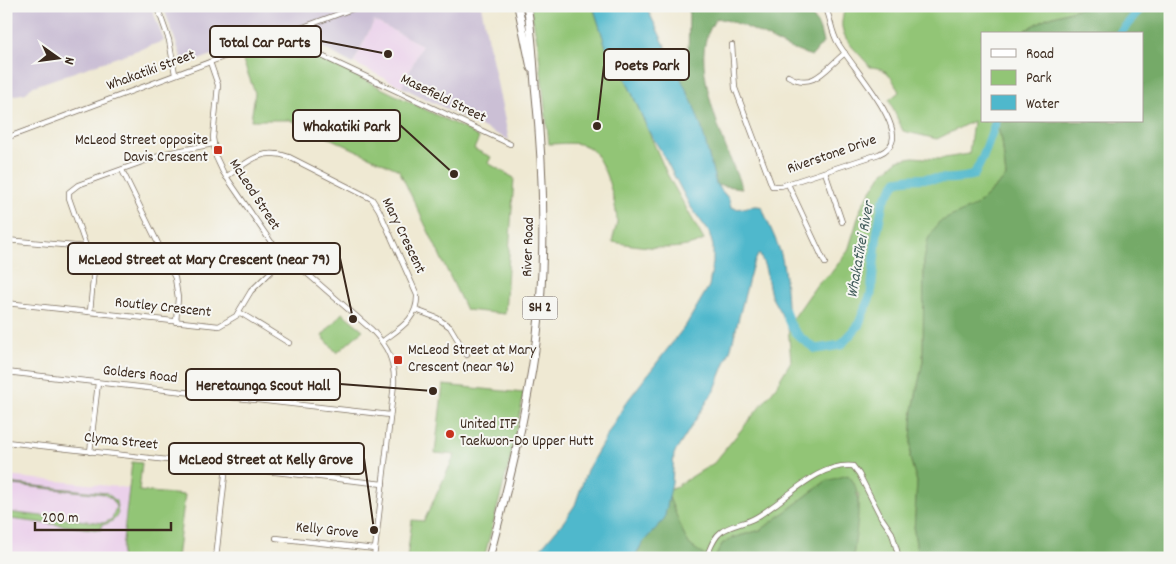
<svg xmlns="http://www.w3.org/2000/svg" width="1176" height="564" font-family="Dekko,sans-serif">
<style>
.built{fill:#ebd1eb}
.industrial{fill:#cbbfd5}
.green{fill:#92c576;stroke:#66784a}
.forest{fill:#75aa67;stroke:#586a42}
.water{fill:#4fb8cc;stroke:#457175}
.lines{fill:none;stroke-linecap:round;stroke-linejoin:round}
.river{stroke:#4fb8cc;stroke-width:9}
.minor-casing{stroke:#7a6d5d;stroke-width:6}
.highway-casing{stroke:#7a6d5d;stroke-width:9}
.minor{stroke:#fff;stroke-width:4.5}
.highway{stroke:#fff;stroke-width:7}
.poi-dot{fill:#c8321e;stroke:#f6f6f2;stroke-width:2}
.labels{text-anchor:middle;dominant-baseline:central;stroke-width:4;stroke-linejoin:round;paint-order:stroke}
.shield{fill:#f6f6f2;stroke:#73675e;stroke-width:1}
.shield-label{font-size:14px;font-weight:bold;fill:#3b2a1e}
.street-label{font-size:15px;fill:#3b2a1e;stroke:#f6f6f2}
.poi-label{font-size:15px;fill:#3b2a1e;stroke:#f6f6f2;text-anchor:start}
.water-label{font-size:16px;font-style:italic;fill:#425c5b;stroke:#f6f6f2}
.leader{fill:none;stroke:#3b2a1e;stroke-width:2}
.callout-dot{fill:#3b2a1e;stroke:#f6f6f2;stroke-width:2}
.callout{fill:#f6f6f2;stroke:#3b2a1e;stroke-width:2}
.callout-label{font-size:16px;text-anchor:middle;font-weight:bold;fill:#3b2a1e}
</style>
<rect width="100%" height="100%" fill="#f6f6f2"/>
<filter id="ink" filterUnits="userSpaceOnUse"><feTurbulence type="fractalNoise" baseFrequency=".02" numOctaves="2"/><feDisplacementMap in="SourceGraphic" scale="10" xChannelSelector="R" yChannelSelector="G"/><feConvolveMatrix kernelMatrix="1 2 1 2 8 2 1 2 1" color-interpolation-filters="sRGB"/></filter>
<filter id="wash" filterUnits="userSpaceOnUse"><feTurbulence type="fractalNoise" baseFrequency=".0096" numOctaves="4" result="noise"/><feDisplacementMap in="SourceGraphic" scale="20" xChannelSelector="R" yChannelSelector="G"/><feGaussianBlur stdDeviation="1.12" result="paint"/><feColorMatrix in="noise" values="0 0 0 0 0 0 0 0 0 0 0 0 0 0 0 0 0 1.4 0 .05"/><feComposite in="paint" operator="in"/></filter>
<g filter="url(#wash)">
<rect width="100%" height="100%" fill="#efe9d3"/>
<g class="built">
<path d="M374,21l48,24 -20,42 -48,-24z"/>
<path d="M6,476l123,12 -8,70h-115z"/>
</g>
<g class="industrial">
<path d="M22,6h129l13,35 -133,46 -5,6 -20,4v-85z"/>
<path d="M163,6h318l28,134 -107,-53 20,-42 -48,-24 -21,43 -53,-29 -5,-9 -111,39z"/>
</g>
<g class="green">
<path d="M530,6h63l14,44 17,25 43,99 37,66c-27,14 -63,6 -92,2 1,-6 4,-13 5,-20 0,-17 -13,-66 -29,-75 -11,-6 -27,-3 -39,-3l-11,-99z"/>
<path d="M845,6h242l-40,12 -28,16h-37l-2,49 2,7v31h13l7,19 4,37 -29,28 -18,9 -35,47 -1,100 -10,49 -3,48 7,24 -3,49 4,27h-65l6,-64 -33,-13 -65,49 -29,8 -10,6 -7,14c-30,0 -41,-43 -48,-66l47,-29 59,-72 18,-30 -3,-35 30,-43 13,-10 17,-22 14,-46 19,-30 17,-15 15,-3 25,2 31,-5 4,-33 -36,18 -34,-8 -14,-31 10,-8c-8,-16 -11,-24 -29,-25 -9,-13 -26,-24 -28,-40 -1,-6 2,-15 3,-21z"/>
<path d="M286,39l5,5 178,87 10,7 -5,11 17,8 -3,6 26,15 -9,136 -39,-4 -67,-140 -109,-50h-39l4,-27 -13,-35z"/>
<path d="M342,313l21,17 -26,23 -15,-17z"/>
<path d="M443,385l81,8 -12,59 -28,106h-77l5,-38 12,1 31,-66 -20,-2z"/>
<path d="M132,462l10,1 -3,28 46,4 -8,63h-56z"/>
<path d="M8,481l7,3 92,9 9,8 2,12c-3,8 -9,11 -17,12v5l-91,-11 -4,-1v-6l98,11 8,-4 4,-12 -4,-8 -8,-5 -90,-9 -8,3z"/>
</g>
<g class="forest">
<path d="M689,6h108c18,10 22,16 26,37l-11,13c-35,-9 -59,-32 -96,-38 -4,7 -8,14 -10,21 -11,38 21,112 36,149l-26,-3 -8,-32 -33,-76 13,-12z"/>
<path d="M1087,6h83v552h-252l-4,-27 3,-49 -7,-24 3,-48 10,-49 1,-100 4,-22 11,-17 38,-17 29,-28 -4,-37 -7,-19h147v-87h-123l28,-16z"/>
<path d="M848,475c18,16 7,60 5,83h-138l7,-14 10,-6 29,-8 65,-49z"/>
<path d="M667,492l18,45 5,8 18,13h-74l21,-36z"/>
</g>
<path class="water" d="M593,6h53l47,98 9,25 14,55 13,15 2,8c10,5 20,-4 31,0 5,15 13,29 18,44 6,17 7,55 8,75l-17,-30 -6,-29 -6,-14 -7,14 -21,81 -16,41 -41,65 -2,29 -8,37 -21,22 -9,16h-98l5,-10 23,-27 11,-16 12,-35 38,-66 61,-79 23,-39 4,-24v-16l-4,-14 -19,-26 -29,-55 -12,-19 -25,-57 -17,-25z"/>
<g class="lines">
<g class="river">
<path d="M1119,34l24,-28"/>
<path d="M785,310c5,20 14,28 31,39l25,-4 17,-19 13,-32 6,-61 6,-31 14,-21c26,-6 52,2 77,-6l9,-18 13,-36"/>
</g>
</g>
</g>
<g filter="url(#ink)">
<g class="lines">
<defs>
<g id="minor">
<path d="M157,6l12,34 6,34"/>
<path d="M289,32l7,12 214,100"/>
<path d="M732,45l3,43 37,98h9l98,-32c7,-3 14,-9 14,-17 0,-26 -42,-72 -55,-94 -7,-11 -7,-25 -13,-37"/>
<path d="M210,62l8,23 -5,53 3,19 7,15 48,70 101,88c16,17 23,31 22,54l-20,174"/>
<path d="M788,76c26,15 38,-8 57,-23"/>
<path d="M6,138l354,-132"/>
<path d="M122,170l53,108 3,20 -2,24"/>
<path d="M825,172l17,50"/>
<path d="M226,177c22,-15 35,-30 63,-20l83,42 7,11 38,85c1,24 -17,33 -34,46"/>
<path d="M788,184l37,79"/>
<path d="M6,240l80,7"/>
<path d="M6,303l213,23 17,-10 15,-25 35,-34"/>
<path d="M416,310l21,8 13,9 17,28"/>
<path d="M90,312l4,-43 -25,-71v-6l9,-7 89,-32 46,-9"/>
<path d="M239,312l50,31"/>
<path d="M6,372l384,43"/>
<path d="M6,442l377,42"/>
<path d="M90,452l8,-69"/>
<path d="M276,538l99,11"/>
<path d="M216,558l10,-92"/>
<path d="M706,558c4,-9 7,-20 15,-26 9,-7 22,-8 32,-13 30,-15 63,-57 100,-53l6,8 22,43 11,16 7,25"/>
</g>
<g id="highway">
<path d="M518,6l13,62"/>
<path d="M489,558c19,-71 37,-142 47,-215 11,-86 8,-172 -1,-258 -2,-26 -3,-53 -8,-79"/>
</g>
</defs>
<use href="#minor" class="minor-casing"/>
<use href="#highway" class="highway-casing"/>
<use href="#minor" class="minor"/>
<use href="#highway" class="highway"/>
</g>
</g>
<g class="poi-dot">
<rect x="213" y="145" width="10" height="10" rx="2.5"/>
<rect x="393" y="355" width="10" height="10" rx="2.5"/>
<circle cx="450" cy="434" r="5"/>
</g>
<g class="labels">
<rect class="shield" x="522.5" y="296.5" width="35" height="23" rx="4"/>
<g class="shield-label">
<text x="540" y="308">SH 2</text>
</g>
<g class="street-label">
<text transform="translate(151 71) rotate(-20)">Whakatiki Street</text>
<text transform="translate(443 99) rotate(26)">Masefield Street</text>
<text transform="translate(832 155) rotate(-19)">Riverstone Drive</text>
<text transform="translate(254 195) rotate(57)">McLeod Street</text>
<text transform="translate(403 236) rotate(64)">Mary Crescent</text>
<text transform="translate(529 247) rotate(-88)">River Road</text>
<text transform="translate(163 308) rotate(6)">Routley Crescent</text>
<text transform="translate(140 375) rotate(6)">Golders Road</text>
<text transform="translate(121 442) rotate(6)">Clyma Street</text>
<text transform="translate(327 531) rotate(6)">Kelly Grove</text>
</g>
<g class="poi-label">
<text x="208" y="141" text-anchor="end">McLeod Street opposite<tspan x="208" dy="17">Davis Crescent</tspan></text>
<text x="408" y="351">McLeod Street at Mary<tspan x="408" dy="17">Crescent (near 96)</tspan></text>
<text x="460" y="425">United ITF<tspan x="460" dy="17">Taekwon-Do Upper Hutt</tspan></text>
</g>
<g class="water-label">
<text transform="translate(861 250) rotate(-80)">Whakatīkei River</text>
</g>
</g>
<path class="leader" d="M388 54L321 41M597 126L604 65M454 174L400 125M353 319L340 258M433 391L340 384M374 530L364 458"/>
<g class="callout-dot">
<circle cx="388" cy="54" r="5"/>
<circle cx="597" cy="126" r="5"/>
<circle cx="454" cy="174" r="5"/>
<circle cx="353" cy="319" r="5"/>
<circle cx="433" cy="391" r="5"/>
<circle cx="374" cy="530" r="5"/>
</g>
<g class="callout">
<rect x="210" y="26" width="111" height="31" rx="5"/>
<rect x="604" y="49" width="85" height="31" rx="5"/>
<rect x="293" y="110" width="107" height="31" rx="5"/>
<rect x="68" y="243" width="272" height="31" rx="5"/>
<rect x="186" y="369" width="154" height="31" rx="5"/>
<rect x="169" y="443" width="195" height="31" rx="5"/>
</g>
<g class="callout-label">
<text x="265" y="47">Total Car Parts</text>
<text x="647" y="70">Poets Park</text>
<text x="347" y="131">Whakatiki Park</text>
<text x="204" y="264">McLeod Street at Mary Crescent (near 79)</text>
<text x="263" y="390">Heretaunga Scout Hall</text>
<text x="266" y="464">McLeod Street at Kelly Grove</text>
</g>
<rect width="1176" height="564" fill="none" stroke="#f6f6f2" stroke-width="25"/>
<rect x="981" y="32" width="162" height="90" fill="#f6f6f2" stroke="#aba49d"/>
<rect x="991" y="49" width="25" height="8" fill="#ffffff" stroke="#aba49d"/>
<text x="1026" y="58" font-size="15" fill="#3b2a1e">Road</text>
<rect x="991" y="70" width="25" height="15" fill="#92c576" stroke="#aba49d"/>
<text x="1026" y="82" font-size="15" fill="#3b2a1e">Park</text>
<rect x="991" y="95" width="25" height="15" fill="#4fb8cc" stroke="#aba49d"/>
<text x="1026" y="108" font-size="15" fill="#3b2a1e">Water</text>
<g transform="translate(58 58) rotate(104)" stroke="#f6f6f2" stroke-width="4" paint-order="stroke">
<path d="M0-4L9 19L0 12L-9 19Z" fill="#3b2a1e"/>
<text y="-8" font-size="14" font-weight="bold" text-anchor="middle" fill="#3b2a1e">N</text>
</g>
<path d="M35 522v8h136v-8" fill="none" stroke="#3b2a1e" stroke-width="2.5"/>
<text x="42" y="522" font-size="15" fill="#3b2a1e" stroke="#f6f6f2" stroke-width="4" paint-order="stroke">200 m</text>
</svg>
